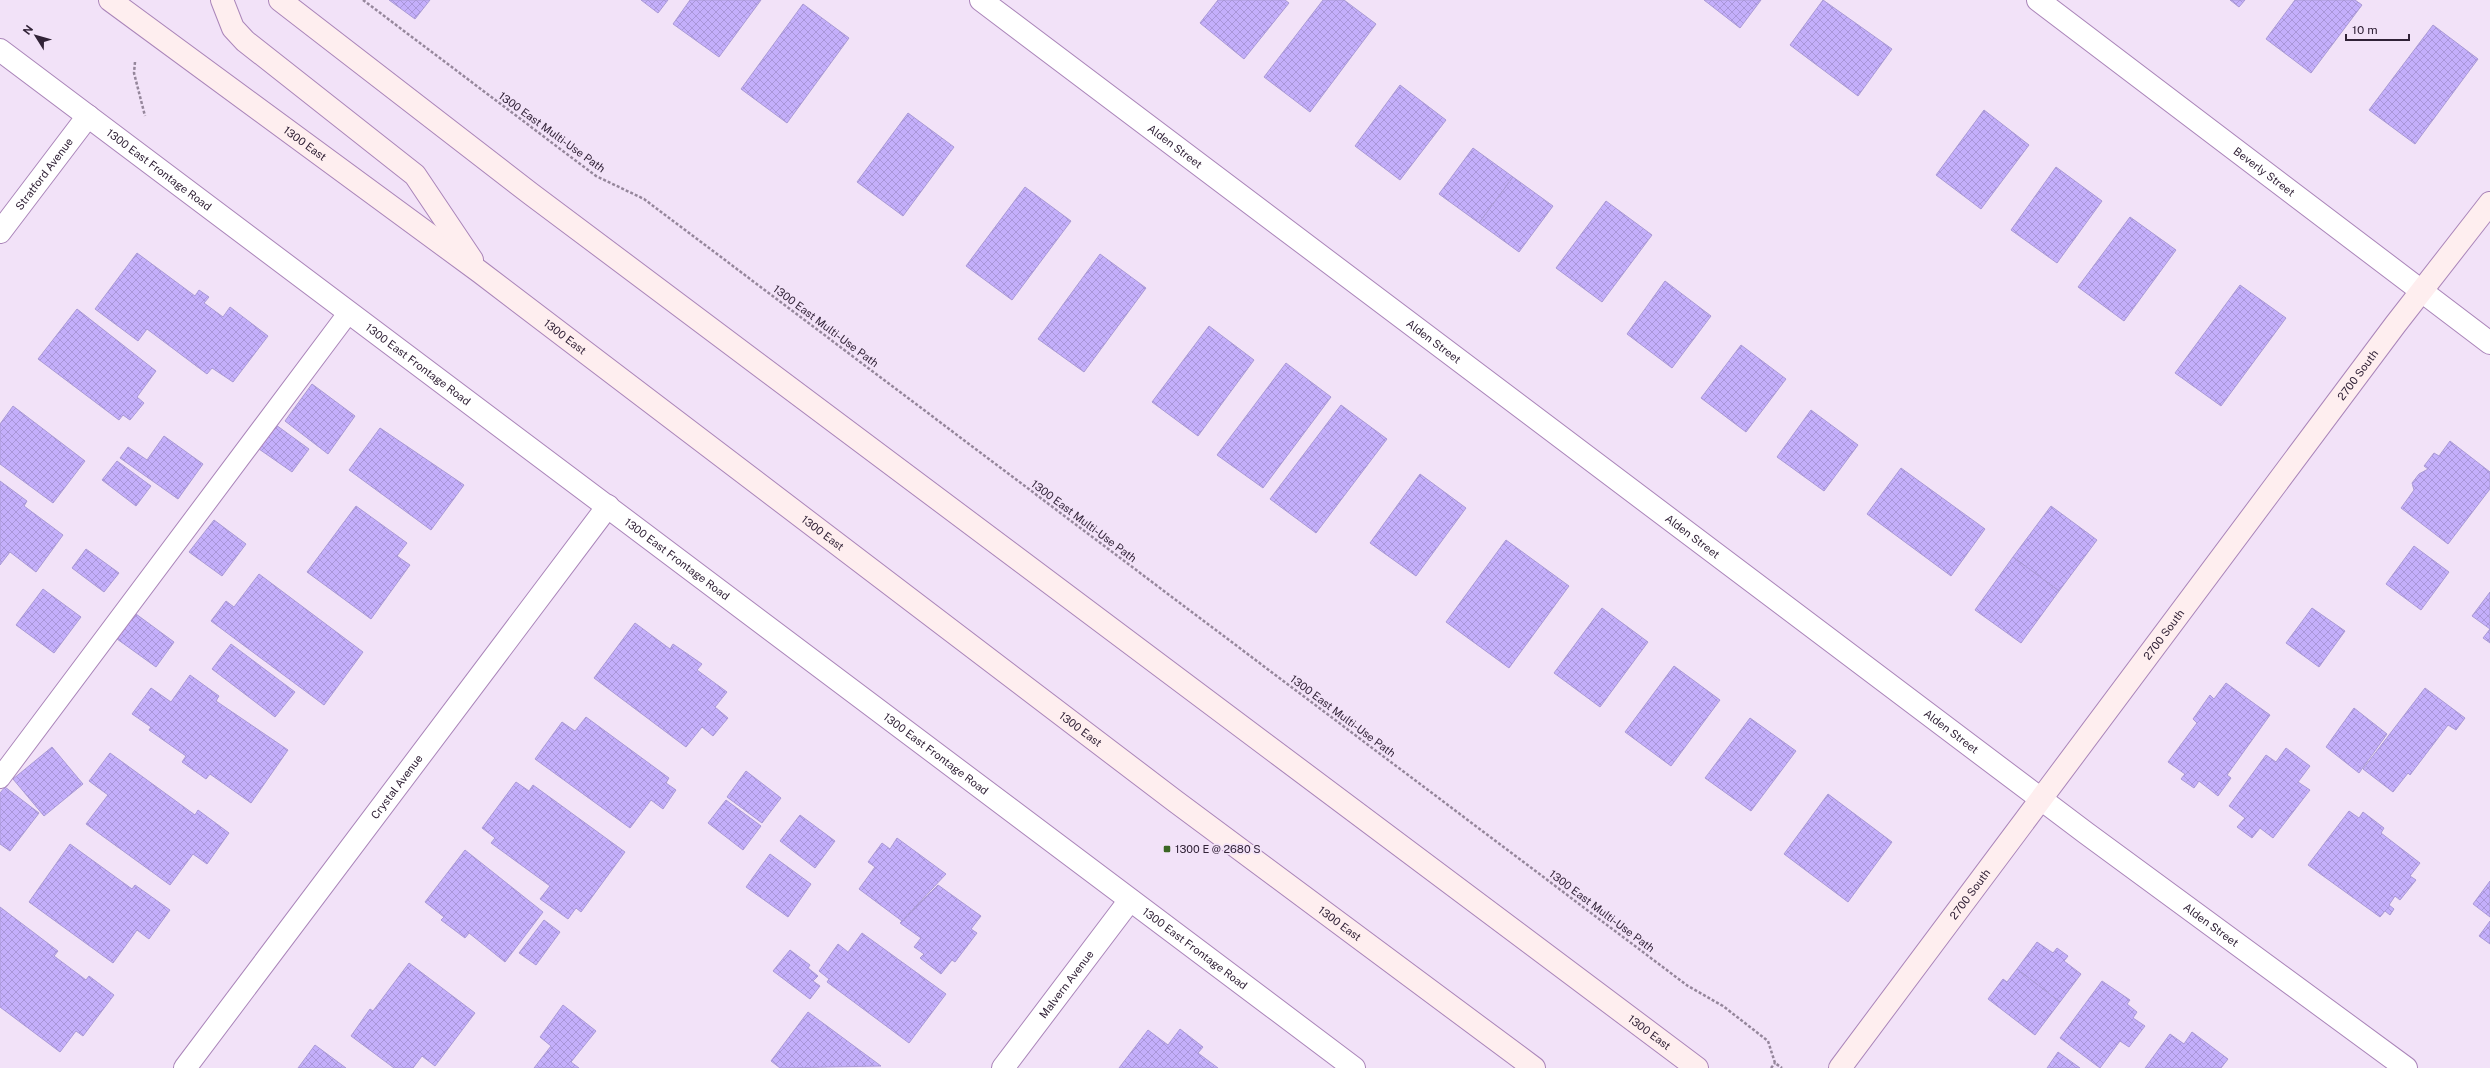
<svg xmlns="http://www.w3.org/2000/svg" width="2490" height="1068" font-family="'Public Sans',sans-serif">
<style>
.building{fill:url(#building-cross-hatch);stroke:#aa9ad5}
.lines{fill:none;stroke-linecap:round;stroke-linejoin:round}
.lane-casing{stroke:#aa85b9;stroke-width:22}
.street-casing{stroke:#aa85b9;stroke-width:24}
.secondary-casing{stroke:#aa85b9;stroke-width:24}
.path{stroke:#95869b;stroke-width:2.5;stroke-dasharray:3 2;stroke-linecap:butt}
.lane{stroke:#fff;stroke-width:20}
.street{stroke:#fff;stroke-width:22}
.secondary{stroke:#feeeef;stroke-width:22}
.poi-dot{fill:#3b6624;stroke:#f2e2f8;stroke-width:1.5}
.labels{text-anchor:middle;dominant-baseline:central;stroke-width:3.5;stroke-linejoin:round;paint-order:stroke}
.street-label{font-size:11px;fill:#312237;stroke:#f2e2f8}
.poi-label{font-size:11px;fill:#312237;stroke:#f2e2f8;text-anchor:start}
</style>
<defs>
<pattern id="building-cross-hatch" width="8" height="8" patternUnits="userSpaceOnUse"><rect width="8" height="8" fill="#c4affb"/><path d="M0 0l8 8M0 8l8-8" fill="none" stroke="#a996d8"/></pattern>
</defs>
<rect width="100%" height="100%" fill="#f2e2f8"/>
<g class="building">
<path d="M389,0h41l-15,19z"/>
<path d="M641,0h27l-10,13z"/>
<path d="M690,0h71l-42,57 -46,-33z"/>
<path d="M1218,0h67l4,3 -45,56 -44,-36z"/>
<path d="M1323,0h21l32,24 -66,88 -46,-35z"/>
<path d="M1704,0h57l-21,28z"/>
<path d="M1823,0l69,49 -34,47 -68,-51z"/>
<path d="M2230,0h15l-6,7z"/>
<path d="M2295,0h60l7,5 -51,68 -45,-34z"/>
<path d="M803,4l46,34 -62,85 -46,-34z"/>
<path d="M2433,25l45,34 -63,85 -46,-34z"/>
<path d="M1400,85l46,35 -46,60 -45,-34z"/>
<path d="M1984,110l45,35 -48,64 -45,-34z"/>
<path d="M908,113l46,34 -51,69 -46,-34z"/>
<path d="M1473,148l40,29 -34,46 -40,-29z"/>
<path d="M2056,167l46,34 -45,62 -46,-33z"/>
<path d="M1513,177l40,29 -34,46 -40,-29z"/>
<path d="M1025,187l46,34 -59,79 -46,-34z"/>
<path d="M1606,201l46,34 -50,67 -46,-34z"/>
<path d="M2130,217l46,33 -52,71 -46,-34z"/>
<path d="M137,253l58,43 4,-6 10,7 -5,6 19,14 7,-10 38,29 -35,46 -21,-14 -5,6 -60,-45 -9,12 -43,-32z"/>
<path d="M1100,254l46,34 -62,84 -46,-33z"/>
<path d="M1665,281l46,35 -39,52 -45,-34z"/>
<path d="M2240,285l46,33 -65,88 -46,-33z"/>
<path d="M77,309l79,62 -19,26 7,6 -14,17 -7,-5 -4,5 -81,-61z"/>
<path d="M1209,326l45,34 -56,76 -46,-34z"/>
<path d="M1741,345l45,34 -40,53 -45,-34z"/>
<path d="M1286,363l45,34 -68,91 -46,-33z"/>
<path d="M312,384l43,32 -27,38 -43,-33z"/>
<path d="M1341,405l46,34 -71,94 -46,-34z"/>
<path d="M13,406l72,55 -32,42 -53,-39v-40z"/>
<path d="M1811,410l47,35 -34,46 -47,-34z"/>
<path d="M276,425l33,24 -17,23 -33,-23z"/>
<path d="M380,428l84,57 -33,45 -82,-60z"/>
<path d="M164,436l39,28 -25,35 -58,-41 8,-11 19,13z"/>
<path d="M2450,441l40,31v17l-42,55 -47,-36 13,-18 -2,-7 7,-9 9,-5 -4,-3 10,-13 5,3z"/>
<path d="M117,461l34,25 -15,20 -34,-26z"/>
<path d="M1901,468l84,61 -34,47 -84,-62z"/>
<path d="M1420,474l46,34 -50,68 -46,-33z"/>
<path d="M0,481l27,20 -3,5 39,29 -27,37 -26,-20 -10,13z"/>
<path d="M356,506l51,37 -10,13 13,9 -39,54 -64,-47z"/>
<path d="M2051,506l46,34 -38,51 -46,-34z"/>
<path d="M214,520l32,24 -24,32 -33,-24z"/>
<path d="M1506,540l63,46 -60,82 -63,-46z"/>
<path d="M2414,546l35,26 -28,38 -35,-26z"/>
<path d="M86,549l33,24 -15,19 -32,-24z"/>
<path d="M2013,557l46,34 -38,52 -46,-33z"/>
<path d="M259,574l104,78 -39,53 -113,-84 15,-20 8,6z"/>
<path d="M43,589l38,28 -27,36 -38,-28z"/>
<path d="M2490,592v51l-7,-5 7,-9 -18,-13z"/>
<path d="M1602,608l46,34 -48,65 -46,-34z"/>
<path d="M2312,608l33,23 -26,36 -33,-24z"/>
<path d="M136,614l38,28 -18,25 -39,-28z"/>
<path d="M635,623l35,26 3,-5 29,20 -5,6 30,22 -12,15 13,11 -15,18 -11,-9 -16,20 -92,-69z"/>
<path d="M231,644l64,48 -20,25 -63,-48z"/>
<path d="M1674,666l46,34 -49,66 -46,-34z"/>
<path d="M190,675l29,21 -3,5 72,49 -37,53 -41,-29 -4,5 -24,-17 4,-6 -37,-26 2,-3 -19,-13 19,-26 20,14z"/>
<path d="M2226,683l44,32 -43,60 4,3 -13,18 -19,-15 -5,7 -13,-9 4,-5 -17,-12 29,-39 -4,-4 17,-24 4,4z"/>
<path d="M2425,688l40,30 -9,12 -8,-5 -38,50 -2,-2 -15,19 -30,-23z"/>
<path d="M2354,708l33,26 -28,39 -33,-26z"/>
<path d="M586,717l83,61 -3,5 10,7 -13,19 -12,-9 -21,28 -95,-69 27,-37 13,9z"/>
<path d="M1750,718l46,33 -45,60 -46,-33z"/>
<path d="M52,747l31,37 -39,32 -31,-37z"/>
<path d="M2286,748l24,18 -12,16 12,8 -37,48 -13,-10 -8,10 -15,-11 8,-9 -16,-12 37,-51 10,7z"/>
<path d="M110,753l85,62 3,-5 31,23 -22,31 -14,-10 -23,31 -84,-61 22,-29 -19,-14z"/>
<path d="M746,771l35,27 -19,25 -35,-26z"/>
<path d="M516,782l13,9 4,-6 92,67 -44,60 -5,-4 -8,11 -28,-20 10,-13 -59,-43 4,-5 -13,-10z"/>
<path d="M5,787l34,26 -29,38 -10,-7v-51z"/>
<path d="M1828,794l64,48 -44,60 -64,-48z"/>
<path d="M726,800l35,26 -18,24 -35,-27z"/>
<path d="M2349,811l10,7 4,-6 21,16 -3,5 39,30 -10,13 6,4 -16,20 -5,-4 -6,9 5,4 -4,6 -5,-4 -5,6 -72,-52z"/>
<path d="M800,815l35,26 -20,27 -35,-27z"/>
<path d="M897,838l49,36 -44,47 -43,-32 16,-22 -7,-5 14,-19 8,6z"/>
<path d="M70,844l62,45 3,-4 35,25 -21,29 -12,-9 -24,33 -84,-61z"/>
<path d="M465,850l78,62 -38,50 -36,-29 -4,5 -24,-18 3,-3 -19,-15z"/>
<path d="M770,854l41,30 -23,33 -42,-30z"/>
<path d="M2490,881v36l-17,-13z"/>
<path d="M938,885l43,31 -10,13 6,4 -22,29 -3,-2 -11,14 -21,-16 4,-4 -10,-7 7,-9 -21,-15z"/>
<path d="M0,907l58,44 -4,5 32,24 3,-4 25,19 -31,41 -7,-5 -16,21 -60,-45z"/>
<path d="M544,920l16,12 -24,33 -17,-12z"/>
<path d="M2490,921v23l-11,-8z"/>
<path d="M862,933l84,61 -37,49 -82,-61 2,-3 -10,-8 19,-27 10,8z"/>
<path d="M2037,942l16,11 4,-5 11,8 -4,5 17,13 -21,28 -43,-33z"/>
<path d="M790,950l20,15 -2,3 10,8 -5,5 7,5 -10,13 -37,-28z"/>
<path d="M409,963l66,50 -40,53 -13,-10 -9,12h-19l-43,-32 19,-27 3,2z"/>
<path d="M2017,969l43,33 -25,33 -47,-36 15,-20 4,3z"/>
<path d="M2102,981l28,19 -3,4 10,8 -4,6 12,8 -16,21 -9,-6 -20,27 -40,-30z"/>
<path d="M563,1005l33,26 -25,31 8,6h-45l17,-22 -11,-9z"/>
<path d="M808,1012l73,54 -101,2 -9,-7z"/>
<path d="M1180,1029l23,18 -5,6 20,15h-99l29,-38 20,15z"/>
<path d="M2192,1032l36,27 -7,9h-76l25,-34 14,10z"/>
<path d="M315,1045l31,23h-48z"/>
<path d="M2058,1052l22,16h-33z"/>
</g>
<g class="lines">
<defs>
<path id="lane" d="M0,778l349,-466"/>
<g id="street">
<path id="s1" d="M981,0l1105,833 320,235"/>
<path id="s2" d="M2038,0l452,343"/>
<path id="s3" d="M0,50l1354,1018"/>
<path id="s4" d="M0,232l88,-116"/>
<path id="s5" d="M185,1068l423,-562"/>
<path id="s6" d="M1003,1068l127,-168"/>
</g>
<g id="secondary">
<path id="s7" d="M110,0l370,272 695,529 359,267"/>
<path d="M222,0l11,28 12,13 170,134 57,85"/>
<path id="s8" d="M280,0l251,194 1166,874"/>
<path id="s9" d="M1840,1068l555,-743 95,-122"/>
</g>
</defs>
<use href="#lane" class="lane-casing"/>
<use href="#street" class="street-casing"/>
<use href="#secondary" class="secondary-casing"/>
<g class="path">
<path d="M363,0l233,176 48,23 1044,787 35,20 45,35 7,22 7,5"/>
<path d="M135,62l-1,11 11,43"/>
<path d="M1771,1068l4,-5"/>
</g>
<use href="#lane" class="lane"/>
<use href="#street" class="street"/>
<use href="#secondary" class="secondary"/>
</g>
<rect class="poi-dot" x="1163" y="845" width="8" height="8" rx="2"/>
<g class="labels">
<g class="street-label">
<text transform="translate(552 132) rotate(36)">1300 East Multi-Use Path</text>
<text stroke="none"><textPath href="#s7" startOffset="242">1300 East</textPath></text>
<text stroke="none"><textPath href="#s1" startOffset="243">Alden Street</textPath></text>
<text stroke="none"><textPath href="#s3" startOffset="199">1300 East Frontage Road</textPath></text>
<text stroke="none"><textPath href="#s2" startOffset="284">Beverly Street</textPath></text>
<text stroke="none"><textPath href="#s4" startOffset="73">Stratford Avenue</textPath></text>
<text transform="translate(826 326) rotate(37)">1300 East Multi-Use Path</text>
<text stroke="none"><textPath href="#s7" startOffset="566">1300 East</textPath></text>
<text stroke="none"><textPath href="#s1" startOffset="567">Alden Street</textPath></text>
<text stroke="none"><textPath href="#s3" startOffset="523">1300 East Frontage Road</textPath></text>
<text stroke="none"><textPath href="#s9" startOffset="865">2700 South</textPath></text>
<text transform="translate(1084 521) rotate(37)">1300 East Multi-Use Path</text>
<text stroke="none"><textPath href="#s7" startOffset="890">1300 East</textPath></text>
<text stroke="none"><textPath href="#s1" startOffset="891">Alden Street</textPath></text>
<text stroke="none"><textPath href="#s3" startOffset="847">1300 East Frontage Road</textPath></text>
<text stroke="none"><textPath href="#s9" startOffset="541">2700 South</textPath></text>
<text transform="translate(1343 716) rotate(37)">1300 East Multi-Use Path</text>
<text stroke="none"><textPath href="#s7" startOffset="1214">1300 East</textPath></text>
<text stroke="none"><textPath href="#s1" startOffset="1215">Alden Street</textPath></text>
<text stroke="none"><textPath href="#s3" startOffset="1171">1300 East Frontage Road</textPath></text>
<text stroke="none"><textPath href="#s5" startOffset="352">Crystal Avenue</textPath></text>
<text stroke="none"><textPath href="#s9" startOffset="217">2700 South</textPath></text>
<text transform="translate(1602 911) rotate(37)">1300 East Multi-Use Path</text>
<text stroke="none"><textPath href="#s7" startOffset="1538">1300 East</textPath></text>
<text stroke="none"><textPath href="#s1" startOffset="1539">Alden Street</textPath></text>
<text stroke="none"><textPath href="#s3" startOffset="1495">1300 East Frontage Road</textPath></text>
<text stroke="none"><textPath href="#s6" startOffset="105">Malvern Avenue</textPath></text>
<text stroke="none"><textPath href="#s8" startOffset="1715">1300 East</textPath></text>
</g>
<g class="poi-label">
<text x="1175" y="849">1300 E @ 2680 S</text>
</g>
</g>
<g transform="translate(36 36) rotate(307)" stroke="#f2e2f8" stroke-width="3" paint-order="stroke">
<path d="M0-3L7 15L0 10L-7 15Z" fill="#312237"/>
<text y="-6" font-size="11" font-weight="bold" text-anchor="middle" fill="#312237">N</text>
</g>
<path d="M2346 34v6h63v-6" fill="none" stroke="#312237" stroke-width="2"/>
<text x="2352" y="34" font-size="12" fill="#312237" stroke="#f2e2f8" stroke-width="3" paint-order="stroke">10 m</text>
</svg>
